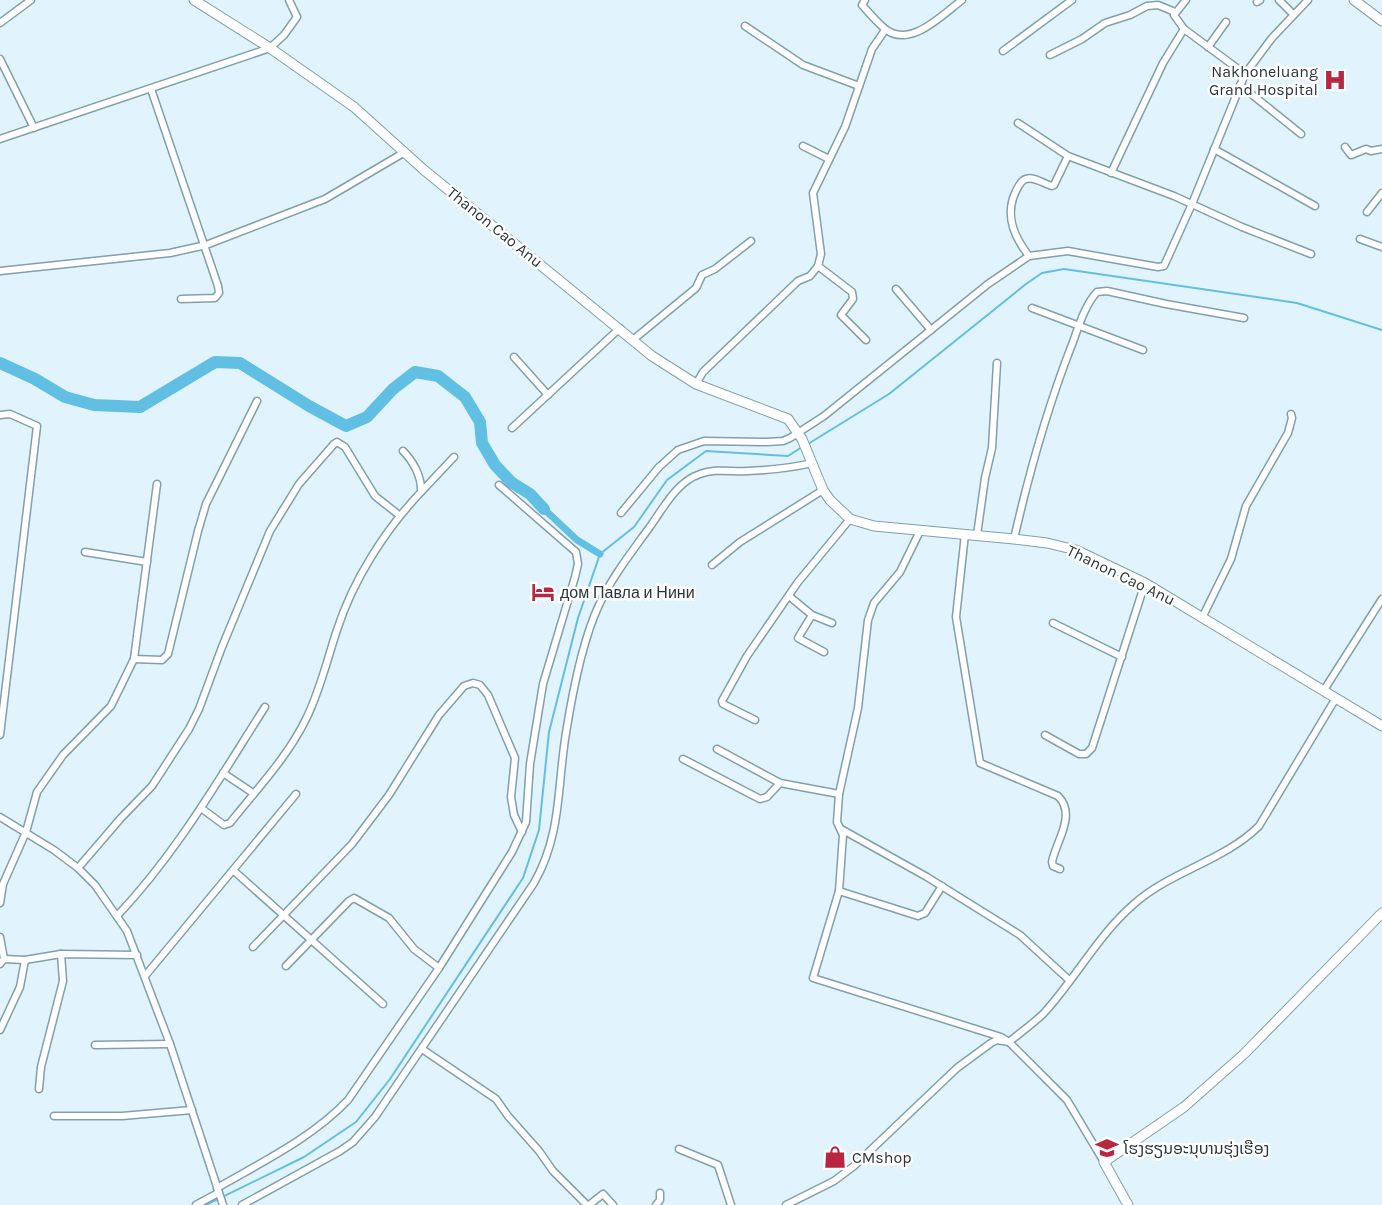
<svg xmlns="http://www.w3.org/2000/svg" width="1382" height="1205" font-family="Karla,'Noto Sans Lao',sans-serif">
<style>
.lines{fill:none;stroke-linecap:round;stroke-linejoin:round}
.stream{stroke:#61bfe4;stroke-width:2}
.canal{stroke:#61bfe4;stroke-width:7}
.river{stroke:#61bfe4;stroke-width:12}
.street-casing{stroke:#819fac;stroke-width:9}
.secondary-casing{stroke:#819fac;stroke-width:11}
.street{stroke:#fff;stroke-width:6}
.secondary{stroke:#fff;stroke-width:9}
.labels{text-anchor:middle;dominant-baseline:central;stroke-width:5;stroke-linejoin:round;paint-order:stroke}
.poi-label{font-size:16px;fill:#2a363b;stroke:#fff;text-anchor:start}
.street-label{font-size:16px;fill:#2a363b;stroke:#fff}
</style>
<rect width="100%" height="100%" fill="#e1f4fd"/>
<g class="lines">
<g class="stream">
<path d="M808,444l81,-50 137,-110 16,-11 22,-4 233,34 85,27"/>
<path d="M206,1205l98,-48 52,-35 34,-43 133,-201 16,-48 10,-98 29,-114 22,-64 34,-27 33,-47 39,-29 82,5 14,-9"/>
</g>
<path class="canal" d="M544,509l33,31 23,14"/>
<path class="river" d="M0,363l35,16 30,18 29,8 46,2 75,-45 25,1 69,43 37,20 21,-9 26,-28 22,-17 23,4 27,21 15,25 2,21 13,22 16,17 19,12 14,15"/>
<defs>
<g id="street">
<path d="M865,0l-3,5c7,8 14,16 22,23 25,22 58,-13 78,-28"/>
<path d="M1186,0l-12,15 10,14 61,45"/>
<path d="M1279,0l14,14"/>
<path d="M1257,2l3,-2"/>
<path d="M0,23l31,-23"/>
<path d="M745,26l58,39 56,21"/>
<path d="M1208,47l18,-25"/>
<path d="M1003,51l69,-51"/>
<path d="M1050,55l32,-16 23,-16 25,-8 17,-9 11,-1 17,7"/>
<path d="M0,59l34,69"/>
<path d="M1240,85l61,49"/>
<path d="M151,89l67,197 1,7 -4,5 -34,1"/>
<path d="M1018,123l50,33 106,40 68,31 69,27"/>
<path d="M0,139l270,-91 14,-13 13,-18 -8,-17"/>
<path d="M803,146l26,13"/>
<path d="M1345,147l6,8 15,-6 5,2 11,-2"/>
<path d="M1214,149l101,57"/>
<path d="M1111,173l52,-110 21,-34"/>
<path d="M1367,212l15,-19"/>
<path d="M1360,239l22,8"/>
<path d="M1029,256c-15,-19 -25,-41 -13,-65 2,-4 5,-11 10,-12 8,-3 18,5 26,7l2,-1 14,-29"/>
<path d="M818,266l34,26 1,7 -12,16 25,25"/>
<path d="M0,271l170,-18 36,-8 119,-46 80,-47"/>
<path d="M896,289l35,41"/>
<path d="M1032,308l111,42"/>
<path d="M634,339l62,-51 6,-13 13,-6 36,-28"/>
<path d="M514,357l34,38"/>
<path d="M696,384l7,-12 95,-91 12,-5 8,-10 3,-12 -8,-61 32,-66 27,-78 13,-19"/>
<path d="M0,415l10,-1 27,12 -37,309"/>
<path d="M512,428l108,-100"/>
<path d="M421,492l33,-35"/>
<path d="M621,513l38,-46 19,-17 26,-9 63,1 16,-1 7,-3 34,-22 164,-132 41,-28 39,-5 90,16 6,-1 28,-62 53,-130 27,-36 36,-38"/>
<path d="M920,531l-20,41 -26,31 -6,17 -10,88 -19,86 -2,28 6,13 -4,56 -26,87 188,59 8,5 58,58 37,62"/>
<path d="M965,534l-9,83 24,146 78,33c19,19 -2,45 -6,66l1,4 7,3"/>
<path d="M977,535l8,-57 7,-30 5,-85"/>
<path d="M1014,539c15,-66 33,-130 57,-192 7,-18 13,-41 26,-55l10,-1 59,13 78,14"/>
<path d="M85,552l62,10"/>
<path d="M712,565l28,-23 83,-52"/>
<path d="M789,596l23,19 20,8"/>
<path d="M812,615l-14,23 26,14"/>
<path d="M1202,618l29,-59 15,-53 42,-73 4,-15 -1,-4"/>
<path d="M1053,623l69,34"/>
<path d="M134,659l28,1 6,-6 30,-123 8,-27 51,-103"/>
<path d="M1324,690l58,-91"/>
<path d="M755,720l-32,-16 -1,-3 25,-45 51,-74 52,-63"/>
<path d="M1045,735l34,19h7l6,-6 53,-165"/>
<path d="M717,749l63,34 59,11"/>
<path d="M683,759l77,40 7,-2 13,-14"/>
<path d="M223,773l30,20"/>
<path d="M201,808l23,17 6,-2c26,-33 57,-65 76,-104 14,-28 21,-59 31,-89 16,-50 48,-100 84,-138 1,-15 -8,-31 -18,-41"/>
<path d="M0,817l54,33 24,18 17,17 32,46 43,113 53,161"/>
<path d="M841,829l86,48 93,58 49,45"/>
<path d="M78,868l43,-50 31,-32 37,-57 10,-20 23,-62 48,-116 29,-47 35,-40 3,-2 8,5 30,49 24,19"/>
<path d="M234,871l149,133"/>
<path d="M839,891l79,25 7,-3 17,-27"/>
<path d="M0,903l3,-19 23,-52 11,-40 26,-37 48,-49 23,-47 23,-175"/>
<path d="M117,916c59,-62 102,-137 148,-209"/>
<path d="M0,937l4,22"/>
<path d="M253,947l99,-103 37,-49 50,-80 25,-29 9,-3 7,2 8,10 27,63 -4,39 3,18 8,17"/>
<path d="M0,964l4,-5 21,1 36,-6 76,1"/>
<path d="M286,966l63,-65 5,-3 35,20 25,31 25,19"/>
<path d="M145,976l151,-182"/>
<path d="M0,1030l20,-43 5,-27"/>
<path d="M95,1045l75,-1"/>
<path d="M422,1049l74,50 12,17 31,35 14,20 34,34"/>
<path d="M39,1089l2,-22 22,-86 -2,-27"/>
<path d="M54,1116h68l70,-6"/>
<path d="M679,1149l39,16 13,40"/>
<path d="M217,1188c45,-26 95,-50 131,-88l91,-132 73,-116 14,-30 4,-58 13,-80 32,-107 3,-13 -2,-12 -77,-67"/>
<path d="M196,1205l22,-12"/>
<path d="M242,1205l98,-54 13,-9 22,-25 159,-234c28,-49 23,-97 32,-150 6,-38 17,-94 33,-128 13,-28 32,-52 50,-77 14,-19 27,-46 51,-54 15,-6 32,-2 48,-3 21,-1 44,-3 64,-8"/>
<path d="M589,1205l14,-11 10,11"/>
<path d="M656,1205l4,-5v-7"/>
<path d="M786,1205l48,-24 20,-15 103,-98 34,-25 6,-3 12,2c12,-10 25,-19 35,-29 32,-35 54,-78 90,-109 37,-33 90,-43 125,-78l77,-128"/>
</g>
<g id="secondary">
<path d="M194,0l76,48 84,59 70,63 228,186 44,28 92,35 14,20 21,51 7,10 20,19 24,7 140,13 33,4 29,7 69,33 237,143"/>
<path d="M1354,0l28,21"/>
<path d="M1128,1205l-24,-43 80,-55 60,-53 138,-141"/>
</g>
</defs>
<use href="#street" class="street-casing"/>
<use href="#secondary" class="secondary-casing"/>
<use href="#street" class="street"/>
<use href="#secondary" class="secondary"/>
</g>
<defs>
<symbol id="hospital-bare" viewBox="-9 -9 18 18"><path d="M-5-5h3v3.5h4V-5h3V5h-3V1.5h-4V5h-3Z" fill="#b82642" stroke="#fff" stroke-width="2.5" paint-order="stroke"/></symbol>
<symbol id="hotel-bare" viewBox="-9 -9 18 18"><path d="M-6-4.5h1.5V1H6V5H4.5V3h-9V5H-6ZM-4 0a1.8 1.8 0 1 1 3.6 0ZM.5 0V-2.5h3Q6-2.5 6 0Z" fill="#b82642" stroke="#fff" stroke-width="2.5" paint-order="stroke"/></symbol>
<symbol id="school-bare" viewBox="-9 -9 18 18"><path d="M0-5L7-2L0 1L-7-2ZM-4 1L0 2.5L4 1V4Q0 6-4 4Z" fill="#b82642" stroke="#fff" stroke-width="2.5" paint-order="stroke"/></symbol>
<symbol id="shop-bare" viewBox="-9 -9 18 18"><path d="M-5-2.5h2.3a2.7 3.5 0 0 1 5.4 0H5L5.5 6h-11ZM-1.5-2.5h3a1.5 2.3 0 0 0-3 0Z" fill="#b82642" stroke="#fff" stroke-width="2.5" paint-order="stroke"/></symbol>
</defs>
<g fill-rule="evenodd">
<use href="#hospital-bare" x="1319" y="64" width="32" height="32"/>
<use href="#hotel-bare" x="527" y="576" width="32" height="32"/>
<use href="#school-bare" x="1091" y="1132" width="32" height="32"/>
<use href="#shop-bare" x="819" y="1141" width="32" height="32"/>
</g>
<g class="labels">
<g class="poi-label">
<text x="1318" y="71" text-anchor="end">Nakhoneluang<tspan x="1318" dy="18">Grand Hospital</tspan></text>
<text x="560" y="592">дом Павла и Нини</text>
<text x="1124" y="1148">ໂຮງຮຽນອະນຸບານຮຸ່ງເຮືອງ</text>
<text x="852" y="1157">CMshop</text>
</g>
<g class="street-label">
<text transform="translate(495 227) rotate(39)">Thanon Cao Anu</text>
<text transform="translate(1121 575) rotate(26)">Thanon Cao Anu</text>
</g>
</g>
</svg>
